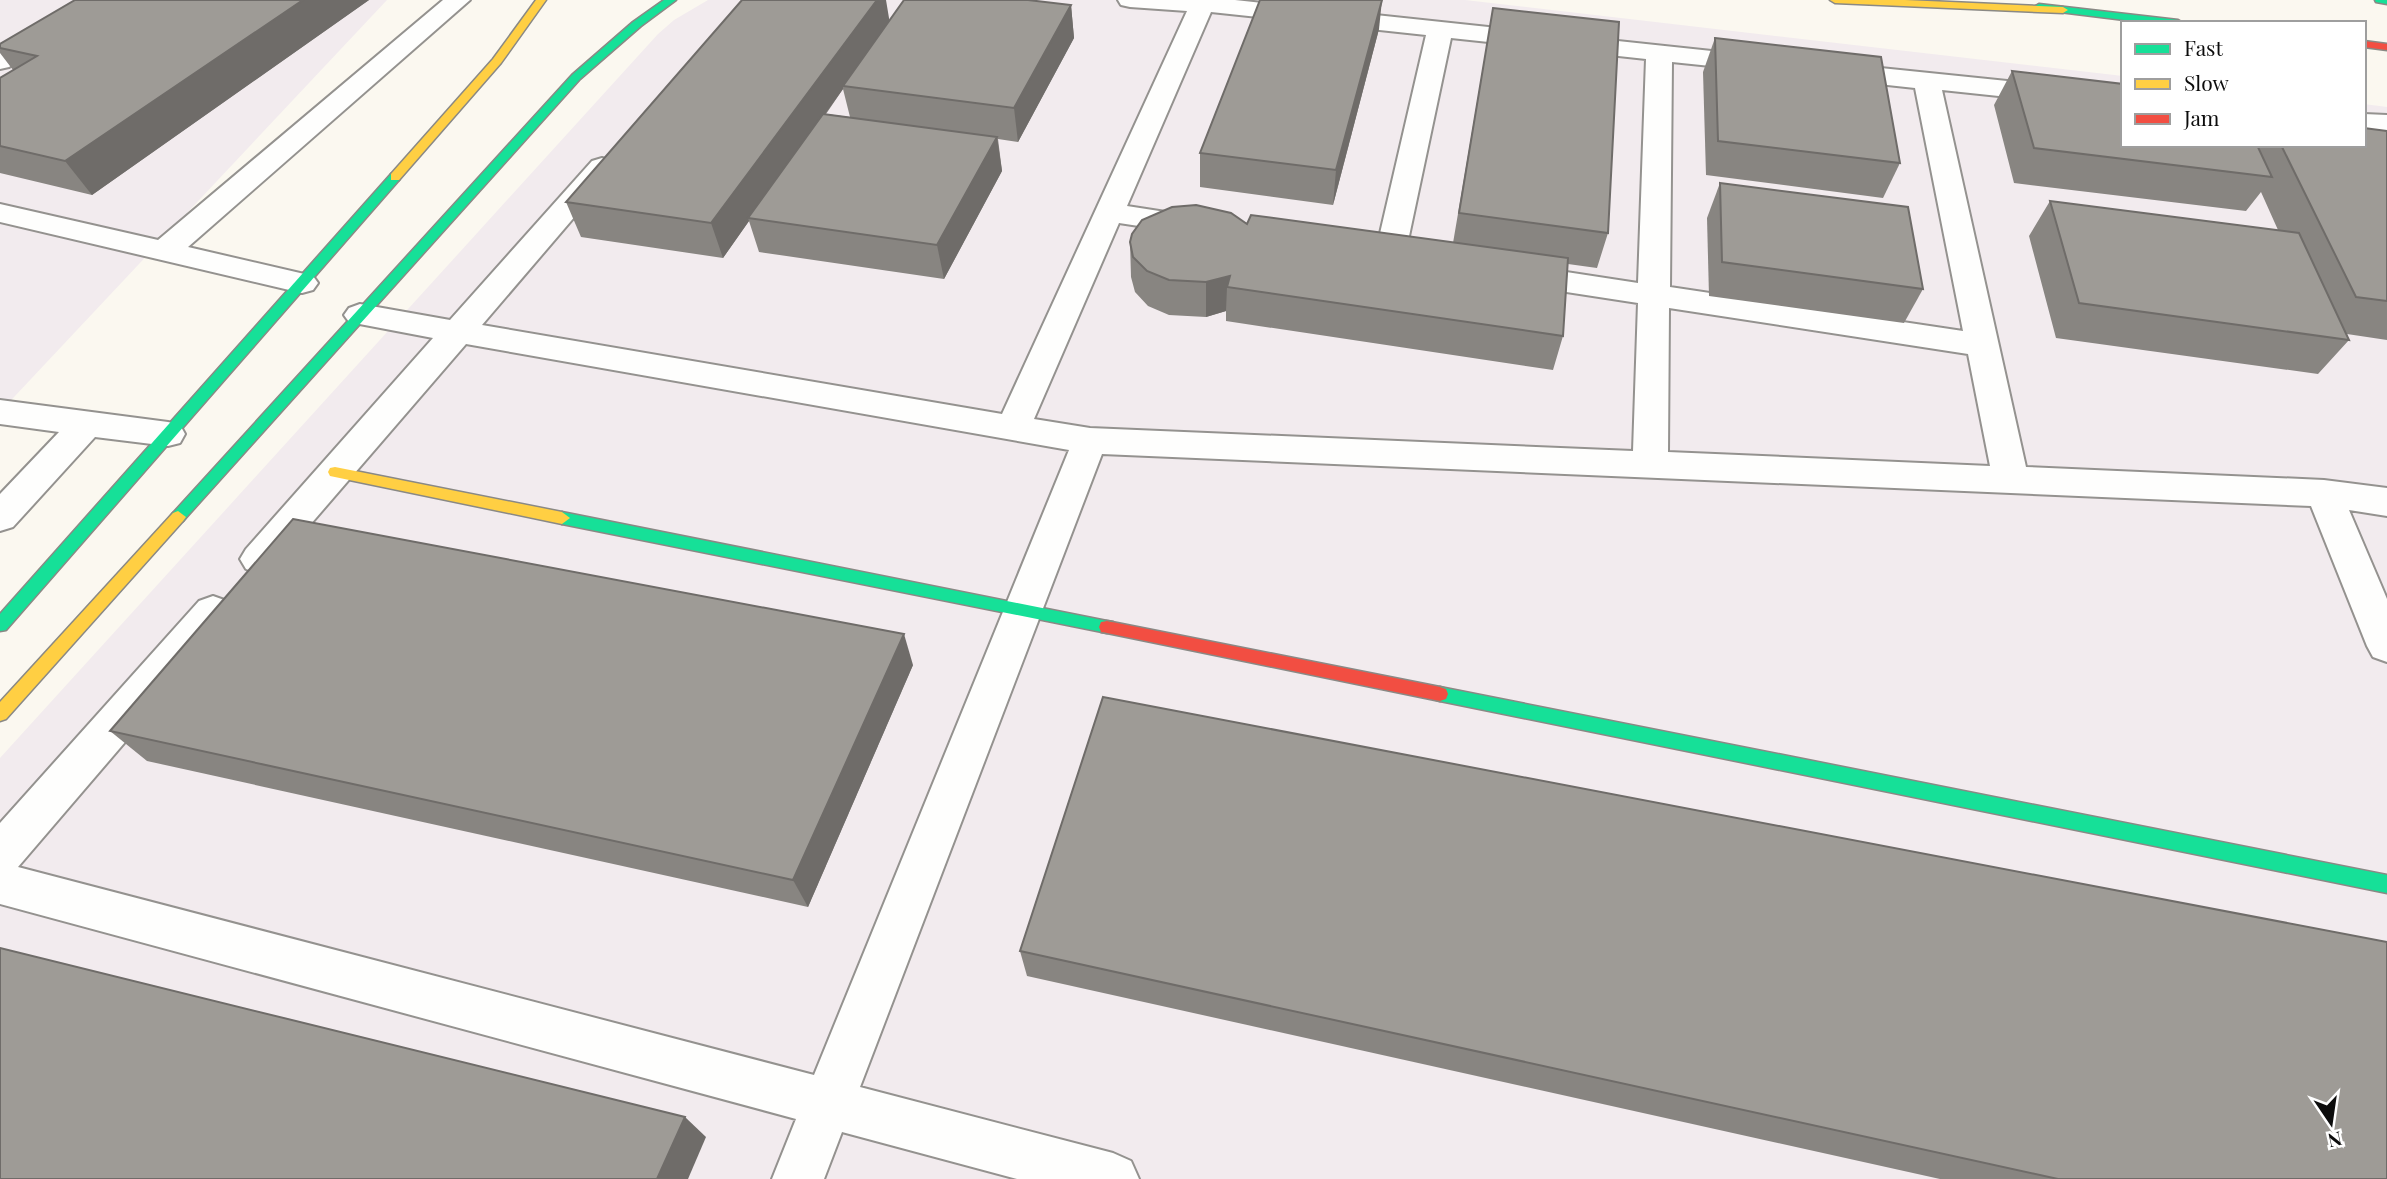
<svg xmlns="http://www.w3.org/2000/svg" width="2387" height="1179" font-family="'Playfair Display',serif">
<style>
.industrial{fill:#f2ebee}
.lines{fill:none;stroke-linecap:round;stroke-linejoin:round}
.street-casing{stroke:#94928f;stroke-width:4}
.fast-casing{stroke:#8a8985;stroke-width:3}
.slow-casing{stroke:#8a8985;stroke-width:3}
.jam-casing{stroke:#8a8985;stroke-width:3}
.street{fill:#fefefd;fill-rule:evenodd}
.fast{fill:#16e098;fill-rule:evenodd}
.slow{fill:#ffcf43;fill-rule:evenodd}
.jam{fill:#f24e42;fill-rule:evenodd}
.wall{fill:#888581;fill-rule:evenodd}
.shaded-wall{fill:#6f6c69}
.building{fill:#9e9b96;stroke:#6f6c69;stroke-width:2}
</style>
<rect width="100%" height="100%" fill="#fbf8f0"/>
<g class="industrial">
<path d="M0,0h387l-387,412z"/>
<path d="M708,0h757l658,76v69h241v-41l23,3v1072h-2387v-421l658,-724 16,-14z"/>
</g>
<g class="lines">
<defs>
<g id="street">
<path d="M83,0h30l-3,5 -101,62 -9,2v-19z"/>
<path d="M443,0h27l-282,247 125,29 5,7 -5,7 -11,3 -302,-71v-18l158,36z"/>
<path d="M1118,0h117l533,57 4,6 -4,6 -9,2 -87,-9 -2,225 293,44 -48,-243 -83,-9 -9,-2 -4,-6 4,-6 9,-2 291,30v16l-181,-19 84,377 298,13 63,8v28l-38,-6 38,89v63l-14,-5 -6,-11 -56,-140 -1209,-52 -242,633 253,66 18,8 8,18h-122l-175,-47 -18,47h-52l24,-60 -796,-215v-81l199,-222 14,-5 14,5 6,11 -6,11 -209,244 796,208 255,-625 -603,-106 -194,225 -13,5 -13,-5 -6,-10 6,-10 187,-211 -84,-16 -5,-7 5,-7 11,-4 90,16 142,-159 10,-3 10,3 4,6 -4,6 -130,152 520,89 185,-403 -57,-4 -9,-2zM1211,12l215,23 -51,220 4,7 11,3 11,-3 4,-7 46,-217 195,21 -8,224 -124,-19 -11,3 -5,7 5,7 11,3 124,19 -5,148 -543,-23 -56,-9 85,-196 79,12 11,-2 4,-7 -4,-7 -11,-2 -71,-11zM1669,308l299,46 22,112 -322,-14z"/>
<path d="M2364,114l23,1v16l-23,-1z"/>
<path d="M0,400l168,22 12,3 5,9 -5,9 -12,3 -73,-9 -82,90 -13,4v-37l59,-62 -59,-8z"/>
</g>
<g id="fast">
<path d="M664,0h12l-35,26 -61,53 -397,442h-10l-3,-4 3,-4 399,-438 61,-53z"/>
<path d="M2375,0h12v4l-11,-2z"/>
<path d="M2039,4l139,16 5,3h-34l-114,-14 -1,-2z"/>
<path d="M395,173l4,1v6l-393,450 -6,1v-17l391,-440z"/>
<path d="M562,512l545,109 6,1 2,5 -2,5 -6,1 -545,-109 -8,-6z"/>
<path d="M1440,687l947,188v18l-947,-192 -6,-2 -2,-5 2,-5z"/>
</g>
<g id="slow">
<path d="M536,0h10l-45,63 -102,117h-8v-6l102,-115z"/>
<path d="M1830,0h75l158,7 5,3 -5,3 -228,-10z"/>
<path d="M335,467l227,45 8,6 -8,6 -232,-48 -2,-4 2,-4z"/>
<path d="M178,511l8,6 -3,4 -177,198 -6,2v-19l173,-189z"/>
</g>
<g id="jam">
<path d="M2364,41l23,3v6l-23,-3z"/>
<path d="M1107,621l333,66 6,2 2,5 -2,5 -6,2 -333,-68 -6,-1 -2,-5 2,-5z"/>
</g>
</defs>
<use href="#street" class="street-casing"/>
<use href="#fast" class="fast-casing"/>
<use href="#slow" class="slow-casing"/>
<use href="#jam" class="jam-casing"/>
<use href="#street" class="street"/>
<use href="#fast" class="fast"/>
<use href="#slow" class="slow"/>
<use href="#jam" class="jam"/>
</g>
<g class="wall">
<path d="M75,0h294l-277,195 -92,-22v-95l13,-8 -13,-17v-9z"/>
<path d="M1071,5l3,33 -56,104 -20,-3 4,32 -58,108 -185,-27 -10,-31 -26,37 -142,-21 -15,-35 324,-181zM843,89l7,28 -24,-3z"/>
<path d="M1493,8l115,225 -11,35 -29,-4 -5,72 -10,34 -327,-49v-10l-20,6 -37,-2 -21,-9 -13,-14 -4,-15 -1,-35 117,-18 206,19z"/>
<path d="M1379,29l-46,176 -133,-18v-34z"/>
<path d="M1715,38l185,125 -17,35 -177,-23 -3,-103z"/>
<path d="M2012,71l111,74h241l23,-14v209l-40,-6 2,6 -31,34 -262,-36 -27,-102 21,-35 228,29 -17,-38 -15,19 -232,-28 -20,-78z"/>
<path d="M1720,183l203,106 -19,34 -195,-27 -2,-78z"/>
<path d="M913,665l-105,242 -661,-146 -37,-30z"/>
<path d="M1020,951l1367,228h-447l-913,-203z"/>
</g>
<g class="shaded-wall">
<path d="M303,0h66l-277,195 -27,-34z"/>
<path d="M877,0h9l4,24 -47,62v3l-92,129h-3l1,3 -26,37 -12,-35z"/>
<path d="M1382,0l-3,29 -46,176 3,-35z"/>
<path d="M1071,5l3,33 -56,104 -4,-34z"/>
<path d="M997,137l5,34 -58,108 -7,-34z"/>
<path d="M1230,276l-3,11 -1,24 -20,6v-35z"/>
<path d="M904,634l9,31 -105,242 -15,-27z"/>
<path d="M685,1117l21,20 -18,42h-31z"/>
</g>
<g class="building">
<path d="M75,0h228l-238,161 -65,-15v-68l37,-22 -37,-8v-4z"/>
<path d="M742,0h135l-166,223 -145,-21z"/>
<path d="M904,0h124l43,5 -57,103 -171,-22z"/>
<path d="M1260,0h122l-46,170 -136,-17z"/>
<path d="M1493,8l126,14 -11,211 -149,-20z"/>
<path d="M1715,38l166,19 19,106 -182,-22z"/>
<path d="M2012,71l111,13v61h134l15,32 -238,-29z"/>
<path d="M823,114l174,23 -60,108 -189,-27z"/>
<path d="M2364,128l23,3v170l-31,-4 -75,-152h83z"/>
<path d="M1720,183l188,24 15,82 -201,-27z"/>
<path d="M2050,201l249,32 50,107 -270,-37z"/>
<path d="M1196,205l35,8 16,11 4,-9 317,43 -5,78 -336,-49 3,-11 -24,6 -37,-2 -22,-9 -14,-14 -3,-15 2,-8 10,-14 30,-13z"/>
<path d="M293,519l611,115 -111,246 -683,-149z"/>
<path d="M1103,697l1284,245v237h-329l-1038,-228z"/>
<path d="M0,948l685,169 -28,62h-657z"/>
</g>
<rect x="2121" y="21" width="245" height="126" fill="#ffffff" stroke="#9e9e9e" stroke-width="2"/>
<rect x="2135" y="44" width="35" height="10" fill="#16e098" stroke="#9e9e9e" stroke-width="2"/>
<text x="2184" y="56" font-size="21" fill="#0c0c0c">Fast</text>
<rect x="2135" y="79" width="35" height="10" fill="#ffcf43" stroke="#9e9e9e" stroke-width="2"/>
<text x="2184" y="91" font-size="21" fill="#0c0c0c">Slow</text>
<rect x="2135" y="114" width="35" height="10" fill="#f24e42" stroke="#9e9e9e" stroke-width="2"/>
<text x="2184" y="126" font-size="21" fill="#0c0c0c">Jam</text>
<g transform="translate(2331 1123) rotate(167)" stroke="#ffffff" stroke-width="5" paint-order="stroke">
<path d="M0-5L12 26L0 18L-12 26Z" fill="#0c0c0c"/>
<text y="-10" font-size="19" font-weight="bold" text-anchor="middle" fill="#0c0c0c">N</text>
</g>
</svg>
